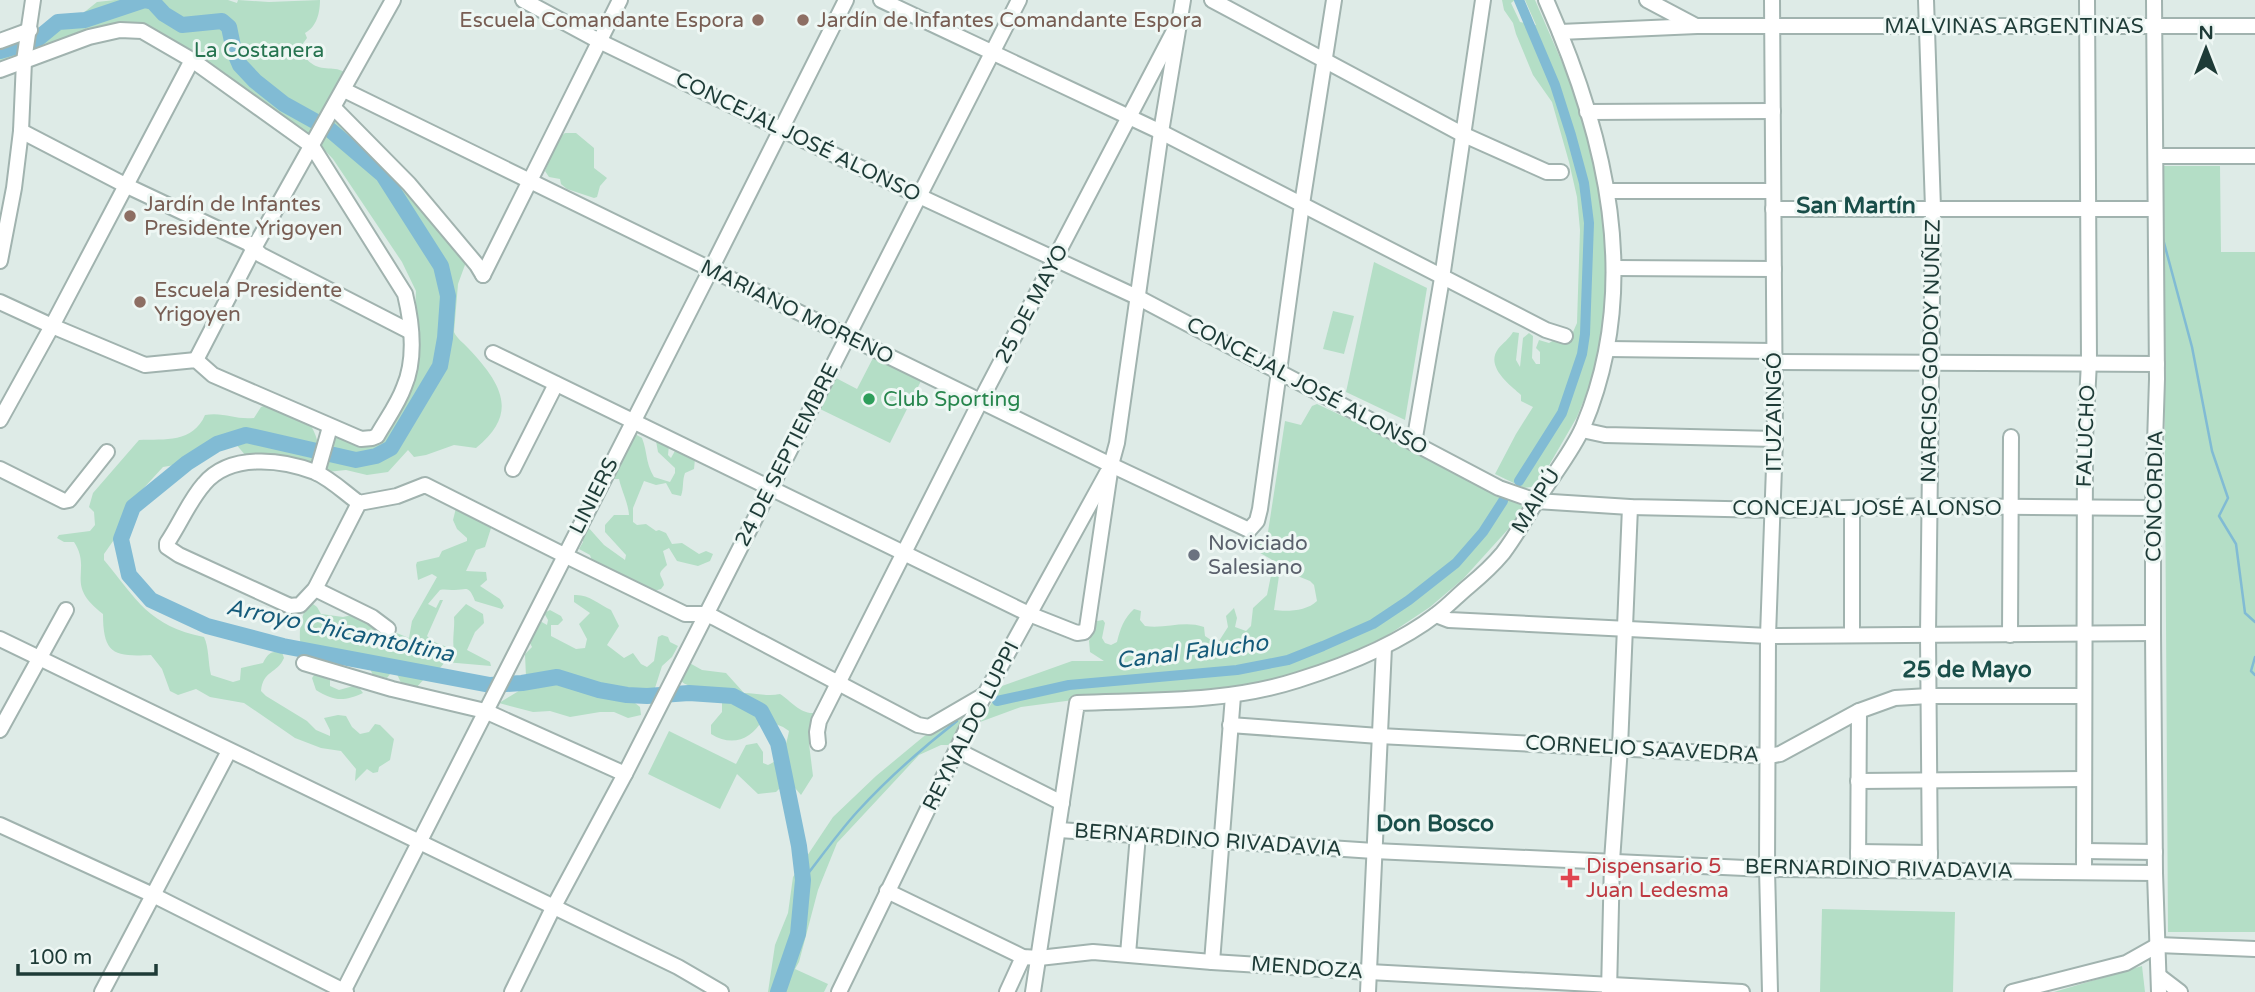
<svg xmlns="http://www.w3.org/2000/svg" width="2255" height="992" font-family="'Varela Round',sans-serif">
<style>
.green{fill:#b4dec6;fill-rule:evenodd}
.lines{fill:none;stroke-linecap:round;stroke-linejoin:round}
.stream{stroke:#81bbd4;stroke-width:2.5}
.canal{stroke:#81bbd4;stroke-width:10}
.river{stroke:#81bbd4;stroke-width:16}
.minor-casing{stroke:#a1b3af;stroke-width:18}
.minor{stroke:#fff;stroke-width:14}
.education-dot{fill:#8d6e63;stroke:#eef7f4;stroke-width:2.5}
.leisure-dot{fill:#2e9e5b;stroke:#eef7f4;stroke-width:2.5}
.worship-dot{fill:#6b7280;stroke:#eef7f4;stroke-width:2.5}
.health-dot{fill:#e0444e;stroke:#eef7f4;stroke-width:2.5}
.labels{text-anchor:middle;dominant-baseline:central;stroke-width:6;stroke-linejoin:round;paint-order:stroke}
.education-label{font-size:21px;fill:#785e54;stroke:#eef7f4;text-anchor:start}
.street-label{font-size:21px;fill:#1e3b37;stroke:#eef7f4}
.park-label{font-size:21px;fill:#267450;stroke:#eef7f4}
.leisure-label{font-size:21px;fill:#27864d;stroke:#eef7f4;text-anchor:start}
.worship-label{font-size:21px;fill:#5b616d;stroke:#eef7f4;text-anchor:start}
.health-label{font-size:21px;fill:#be3a42;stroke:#eef7f4;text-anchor:start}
.neighbourhood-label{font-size:23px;font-weight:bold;fill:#194e49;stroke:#eef7f4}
.water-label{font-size:23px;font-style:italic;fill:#155b7a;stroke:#eef7f4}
</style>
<rect width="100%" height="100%" fill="#deebe7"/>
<g class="green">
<path d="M115,0h113l9,3 1,-3 31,2 51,-2c0,12 -3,27 -15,33l2,5 -8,11c4,4 7,11 12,14 11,9 24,2 35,10l-15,31 138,150 -11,30 -4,48c3,7 9,10 14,16 33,35 52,65 8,100l-22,-3 -28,10 -12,2 -6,-7 -20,22 -21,3 -21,-5 -29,3 5,-20 14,3 -6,-29 43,17 25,-33 17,-100 1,-20 -14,-29 -69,-103 -22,-23 -121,-84 -48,-28 -142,44v-25l27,-8 28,-16 27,-5 15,-12z"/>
<path d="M1502,0h13l-4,3 9,19 16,3 -11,-25h10l39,90 17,45 16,73 1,56 -6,91 -25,62 -40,69 -13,2 -29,-14 21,-40 17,-27 -12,-6v-6c-11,-10 -36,-28 -23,-46 5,-6 11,-10 15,-17l6,1 -3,27 4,7 3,-29 6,-5 4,3 -1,22 4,6h4v-12l-4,-4 3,-8 10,3 7,-4 3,3 14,-10 4,-9 3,-93 -3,-33 -8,-35 -17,-60 -19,-27 -17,-41 -3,-11 -9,-13z"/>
<path d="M565,133h11l18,15v20l13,10 -7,8 -3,11 -3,1 -27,-9 -6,-5 -1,-5 -11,-2 -4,-6 14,-33z"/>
<path d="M2163,166h57l1,86h34v680h-87z"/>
<path d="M1374,262l53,26 -22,132 -59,-28z"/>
<path d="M1333,311l21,5 -10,38 -21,-5z"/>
<path d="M873,358l48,23 -31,62 -70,-34 16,-31 21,11z"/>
<path d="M1317,404l121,57 79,41 6,5 -2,8 -58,64 -33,28 -42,28 -33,16 -61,25 -76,19 -122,2 -75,10 -41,15 22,-36 70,-25h32l-14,-9 -1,-11 8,-20 6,-1 2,3 -3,15 3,5 6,2 6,-3c3,-13 7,-24 17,-33l7,2 -1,9 5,6c21,3 39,-6 59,1l1,9 9,6 5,-1 9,-14 -2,-11 8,-8 3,10 -2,9 11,4 5,-5 2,-18 14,-13 7,-34 -19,-11 3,-7 8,2 19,-124 16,4 11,-19zM1280,569l30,12 4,4 3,16c-10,10 -30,11 -43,9z"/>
<path d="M267,405c30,10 44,7 52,42l-8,16 -26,-5 -39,-2 -17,-20 -8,1 -41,27 -17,3 -22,24 -14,21 -2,12 -21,30v6c33,40 45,66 100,77 5,10 4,26 7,38l22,7 7,-2 1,-12 22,-5c5,-10 8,-12 19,-11l2,6c-7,16 -21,12 -23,33l5,5 41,25 9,9 14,6v-6l-6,-12 14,-3 8,1 6,11 8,7 9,-2 6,-8 5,1 14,14 -4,21 -11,7 -1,5 -5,1 -6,-4 -12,12 1,-12 -15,-18 -20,-3 -26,-10 -51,-35 -34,-6 -14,-8 -18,6 -8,-4 -8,-22 -11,-14c-37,2 -48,-1 -48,-41 -40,-30 -10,-43 -29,-72h-10l-7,-4 2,-3 31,-4 5,-6 -1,-13 -5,-5 4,-14 46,-53c26,-1 54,3 66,-25 20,-3 30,5 49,3l7,-11z"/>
<path d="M635,434l7,4c6,16 3,23 12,39l16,5 5,-9v-5l-17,-16 -2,-11 13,4 -1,10 3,3 5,-9 19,10 -1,10 -9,4c-3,8 -1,15 -4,23l-9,-2 -6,-11 -10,2 -12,-4 -11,27v14l4,3 9,-1 10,7 3,-1 7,3 6,11 10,-1 17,11 7,-3 7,3 -3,7 -12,5 -21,-5 -8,-13 -6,3 4,14c-12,11 -5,9 -3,20l-3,4 -7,2 -62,-30 -2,-6 -11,-6 4,-7 -1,-9 5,-7 17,19 21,15 1,-5 -21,-23v-7l9,-10h15c-1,-13 -7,-23 -10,-36h-5l-1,-5 8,-19 5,-2z"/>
<path d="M456,508l36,17 -7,22 -9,3 -10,21 20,1 1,8 -7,6 20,13 4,7 -2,3 -27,-8c-7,-18 -9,-10 -23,-11 -4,0 -8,-1 -12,0l-12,14 8,4 4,-8h3l-16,36 5,5 22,9c-2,-12 1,-22 0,-33l12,-13 17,10 1,9 -9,9 -8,18 23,12 1,4 -46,-4 -5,6 -9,3 -15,17 -14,-3 -6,-13 -3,-2 -6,8 -14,-3 -6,-12 -12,-1 -14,3 -11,15v6l9,4 18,-5 6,8c-20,9 -29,8 -47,-3l-4,-12 11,-15v-7l-21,-6c-5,-16 -1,-34 7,-49l8,6 4,7 22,3 9,-2 57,23 3,-17 25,-44 -5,-3 -14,6 -2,-15 1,-3 22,-5 3,-6 25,-10v-3l-10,-9 -4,-9z"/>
<path d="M574,595c15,-1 24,9 37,15l8,16 -12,19 17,13 9,-5 8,11 6,3 7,-6 4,-24 4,-2 6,2 2,5 8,4 -6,11 -10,9 -7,22 -14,3 -6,12 5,4 1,8 -13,3 -14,-6h-14l-30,5 -20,-6 -17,1 -34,-9 23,-14 4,-12 -1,-23 7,-7 -3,-6 9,-18 2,-2 7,4 1,-5 -4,-7 6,-3 11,6 2,4 -5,5h-7v11l25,13 9,-1 2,-9 -8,-15 11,-11 -16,-11z"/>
<path d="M686,661l16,9 24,3 18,20c13,0 24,4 36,1 11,7 20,20 34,19l1,6 -6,25 4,32 -12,19 -6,-7 -14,-1 -5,5 -18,2 -21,-20 -17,35 -72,-35 21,-43 67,33 10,-19 11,-2 6,9v11l5,2c15,-6 18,-19 21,-34l-6,-4 -20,-8c-12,21 -31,28 -52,15v-9l11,-13v-19c-13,-8 -32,-2 -42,-13z"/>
<path d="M972,705l-23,40h-8l-22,10 -82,88 -19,47 -19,72 -4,7 33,15 -4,8h-56l7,-47 13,-32 5,-36 40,-60 43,-41 47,-39z"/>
<path d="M1822,909l133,3 -2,80h-133z"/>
<path d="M2142,966l3,26h-91z"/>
</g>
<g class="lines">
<g class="stream">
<path d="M157,7l1,-7"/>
<path d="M2163,239l29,108 20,104 16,47 -9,18 17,28 9,69 10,9"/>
<path d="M2255,657l-4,14 4,4"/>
<path d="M803,880c18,-23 35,-47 54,-68 31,-34 64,-63 100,-91"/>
</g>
<g class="canal">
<path d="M1519,0l36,85 16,50 13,48 5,40 -4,111 -3,20 -20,59 -43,68"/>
<path d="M997,701l72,-16 168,-15 51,-10 35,-14 50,-22 36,-24 47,-37 27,-31 20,-31"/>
</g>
<path class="river" d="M0,51l35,-10 23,-19 27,-2 60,-20 8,2 11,12 18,11 40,-4 7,6 5,24 6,14 15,16 29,23 45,25 54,46 58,91 7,30 -3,42 -5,28 -49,82 -15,8 -20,4 -110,-25 -29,9 -30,19 -54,44 -12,32 8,36 22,25 56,26 76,20 207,39 32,-2 35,-6 42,13 28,5 20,1 42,-3 44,3 28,15 17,32 21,103 4,34 -5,54 -20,58"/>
<defs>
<g id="minor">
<path d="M523,0l76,41 320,155 218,101 362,191 37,13 94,6 142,3 158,-4 223,2"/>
<path d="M881,0l280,132 385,198 19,6"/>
<path d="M1212,0l250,134 85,38h14"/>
<path d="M1647,0l49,26"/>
<path d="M1926,0l7,208 -5,427 2,235"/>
<path d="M2154,0l3,379 -4,129v125l2,240 4,119"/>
<path d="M1560,32l137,-6h558"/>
<path d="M0,41l30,-11"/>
<path d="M0,70l89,-33 31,-7 22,1 50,29 120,86 93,148c7,29 11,65 -1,93 -6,17 -18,33 -27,49l-5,2 -11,1 -148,-64 -17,-15 -51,5 -93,-39 -52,-24"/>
<path d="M344,90l767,375 138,65 8,-9 3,-12 42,-305 32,-204"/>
<path d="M334,108l75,76 68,81 6,10"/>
<path d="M1587,112l186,-1"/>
<path d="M21,131l104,54 123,58 13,12 150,77"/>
<path d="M2156,156h99"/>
<path d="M1607,191h166"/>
<path d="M1773,209h381"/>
<path d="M0,261l14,-73 7,-57 3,-70 9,-61"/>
<path d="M1615,268l159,1"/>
<path d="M483,275l137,-275"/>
<path d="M1607,349l167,2"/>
<path d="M493,353l536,261 48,19 7,-1 3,-4 24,-163 6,-22 44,-311 22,-132"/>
<path d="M196,360l58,-112 139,-248"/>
<path d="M1774,362l383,2"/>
<path d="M0,420l52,-94 140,-266"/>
<path d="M1582,430l23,5 170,4"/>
<path d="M1414,443l28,-165 41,-278"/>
<path d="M0,469l64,32 5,-1 38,-48"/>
<path d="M513,469l43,-85"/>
<path d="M317,473l13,-46"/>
<path d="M359,503l-44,86 -15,16 -10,1 -111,-51 -12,-8v-4c13,-19 22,-42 37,-59 26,-31 77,-25 111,-12 16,7 30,21 44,31l38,-7 28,-11 139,70 121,59h21l9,4 203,107 11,2 55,-32"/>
<path d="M315,589l57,28 16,12"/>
<path d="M1436,615l13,5 319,16 385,-3"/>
<path d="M1852,635v-127"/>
<path d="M2010,635l1,-198"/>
<path d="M0,639l678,328 43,25"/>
<path d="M304,663l88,26 93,22 140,63"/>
<path d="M1230,725l149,11 390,20 11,-2 79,-43 36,-13 34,-2h155"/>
<path d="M0,730l66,-120"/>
<path d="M818,743l-1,-11 2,-11 162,-321 194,-371"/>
<path d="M957,750l105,53"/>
<path d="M1858,781l226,-2"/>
<path d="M0,825l153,70 193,97"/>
<path d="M1059,830l315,21 393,18 388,4"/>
<path d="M2084,851l71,1"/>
<path d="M1858,852l72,1"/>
<path d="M1858,870l1,-159"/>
<path d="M2084,872l1,-434 4,-76 -2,-362"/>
<path d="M887,891l136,66 16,1 54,-6 119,10 157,10 373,20"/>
<path d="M1128,954l10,-119"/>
<path d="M1212,962l21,-266"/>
<path d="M2159,976l21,16"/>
<path d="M102,992l127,-241"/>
<path d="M343,992l367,-721 136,-271"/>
<path d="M512,992l41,-84 72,-134 394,-774"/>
<path d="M839,992l133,-274 135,-245"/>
<path d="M1007,992l16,-35"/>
<path d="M1033,992l44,-289c74,-3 150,0 221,-23 48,-15 99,-35 139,-66 11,-8 21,-19 32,-28 12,-10 24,-21 34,-33 13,-17 23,-36 35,-54 14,-23 34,-47 45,-72 60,-142 23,-292 -37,-427"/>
<path d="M1368,992l16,-345"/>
<path d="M1609,992l3,-131 8,-114 10,-240"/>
<path d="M1770,992l-3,-123 1,-233 7,-197 -3,-439"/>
<path d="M2012,992l114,-29 32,-18 97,4"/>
</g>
</defs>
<use href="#minor" class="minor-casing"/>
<use href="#minor" class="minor"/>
</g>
<g class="education-dot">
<circle cx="758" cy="20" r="7"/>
<circle cx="803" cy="20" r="7"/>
<circle cx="130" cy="216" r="7"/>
<circle cx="140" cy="302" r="7"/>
</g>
<circle class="leisure-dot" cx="869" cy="399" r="7"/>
<circle class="worship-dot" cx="1194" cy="555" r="7"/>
<path class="health-dot" d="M1566.5 867.5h7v7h7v7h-7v7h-7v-7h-7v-7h7z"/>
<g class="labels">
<g class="education-label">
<text x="744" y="20" text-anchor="end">Escuela Comandante Espora</text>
<text x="817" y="20">Jardín de Infantes Comandante Espora</text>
<text x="144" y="204">Jardín de Infantes<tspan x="144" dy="24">Presidente Yrigoyen</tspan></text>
<text x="154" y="290">Escuela Presidente<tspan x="154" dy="24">Yrigoyen</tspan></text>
</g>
<g class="street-label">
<text x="2014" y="26">MALVINAS ARGENTINAS</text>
<text transform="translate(798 137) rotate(26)">CONCEJAL JOSÉ ALONSO</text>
<text transform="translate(1032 304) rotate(-62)">25 DE MAYO</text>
<text transform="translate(797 312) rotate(26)">MARIANO MORENO</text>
<text transform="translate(1931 351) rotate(-89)">NARCISO GODOY NUÑEZ</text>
<text transform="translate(1307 386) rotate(28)">CONCEJAL JOSÉ ALONSO</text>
<text transform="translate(1774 412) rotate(-90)">ITUZAINGÓ</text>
<text transform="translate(2086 436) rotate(-88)">FALUCHO</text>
<text transform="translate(787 455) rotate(-63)">24 DE SEPTIEMBRE</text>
<text transform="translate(594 496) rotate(-63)">LINIERS</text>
<text transform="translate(2155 496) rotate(-89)">CONCORDIA</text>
<text transform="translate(1536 501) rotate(-58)">MAIPÚ</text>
<text x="1867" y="508">CONCEJAL JOSÉ ALONSO</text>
<text transform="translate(971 726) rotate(-63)">REYNALDO LUPPI</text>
<text transform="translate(1642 749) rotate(3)">CORNELIO SAAVEDRA</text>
<text transform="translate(1208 840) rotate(4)">BERNARDINO RIVADAVIA</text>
<text transform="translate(1879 869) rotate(1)">BERNARDINO RIVADAVIA</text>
<text transform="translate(1307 968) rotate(4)">MENDOZA</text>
</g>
<g class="park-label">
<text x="259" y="50">La Costanera</text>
</g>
<g class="leisure-label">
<text x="883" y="399">Club Sporting</text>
</g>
<g class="worship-label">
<text x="1208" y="543">Noviciado<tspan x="1208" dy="24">Salesiano</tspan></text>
</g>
<g class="health-label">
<text x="1586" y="866">Dispensario 5<tspan x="1586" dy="24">Juan Ledesma</tspan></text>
</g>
<g class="neighbourhood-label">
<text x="1856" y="206">San Martín</text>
<text x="1967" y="670">25 de Mayo</text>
<text x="1435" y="824">Don Bosco</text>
</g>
<g class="water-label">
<text transform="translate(340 631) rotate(12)">Arroyo Chicamtoltina</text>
<text transform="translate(1192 652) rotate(-7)">Canal Falucho</text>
</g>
</g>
<g transform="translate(2206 49)" stroke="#eef7f4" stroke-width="5" paint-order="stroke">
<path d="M0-5L12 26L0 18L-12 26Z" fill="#1e3b37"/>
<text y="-10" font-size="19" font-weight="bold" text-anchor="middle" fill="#1e3b37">N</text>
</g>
<path d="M18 964v10h138v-10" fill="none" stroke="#1e3b37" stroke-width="3.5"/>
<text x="28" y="964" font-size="21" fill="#1e3b37" stroke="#eef7f4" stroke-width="5" paint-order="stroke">100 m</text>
</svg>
